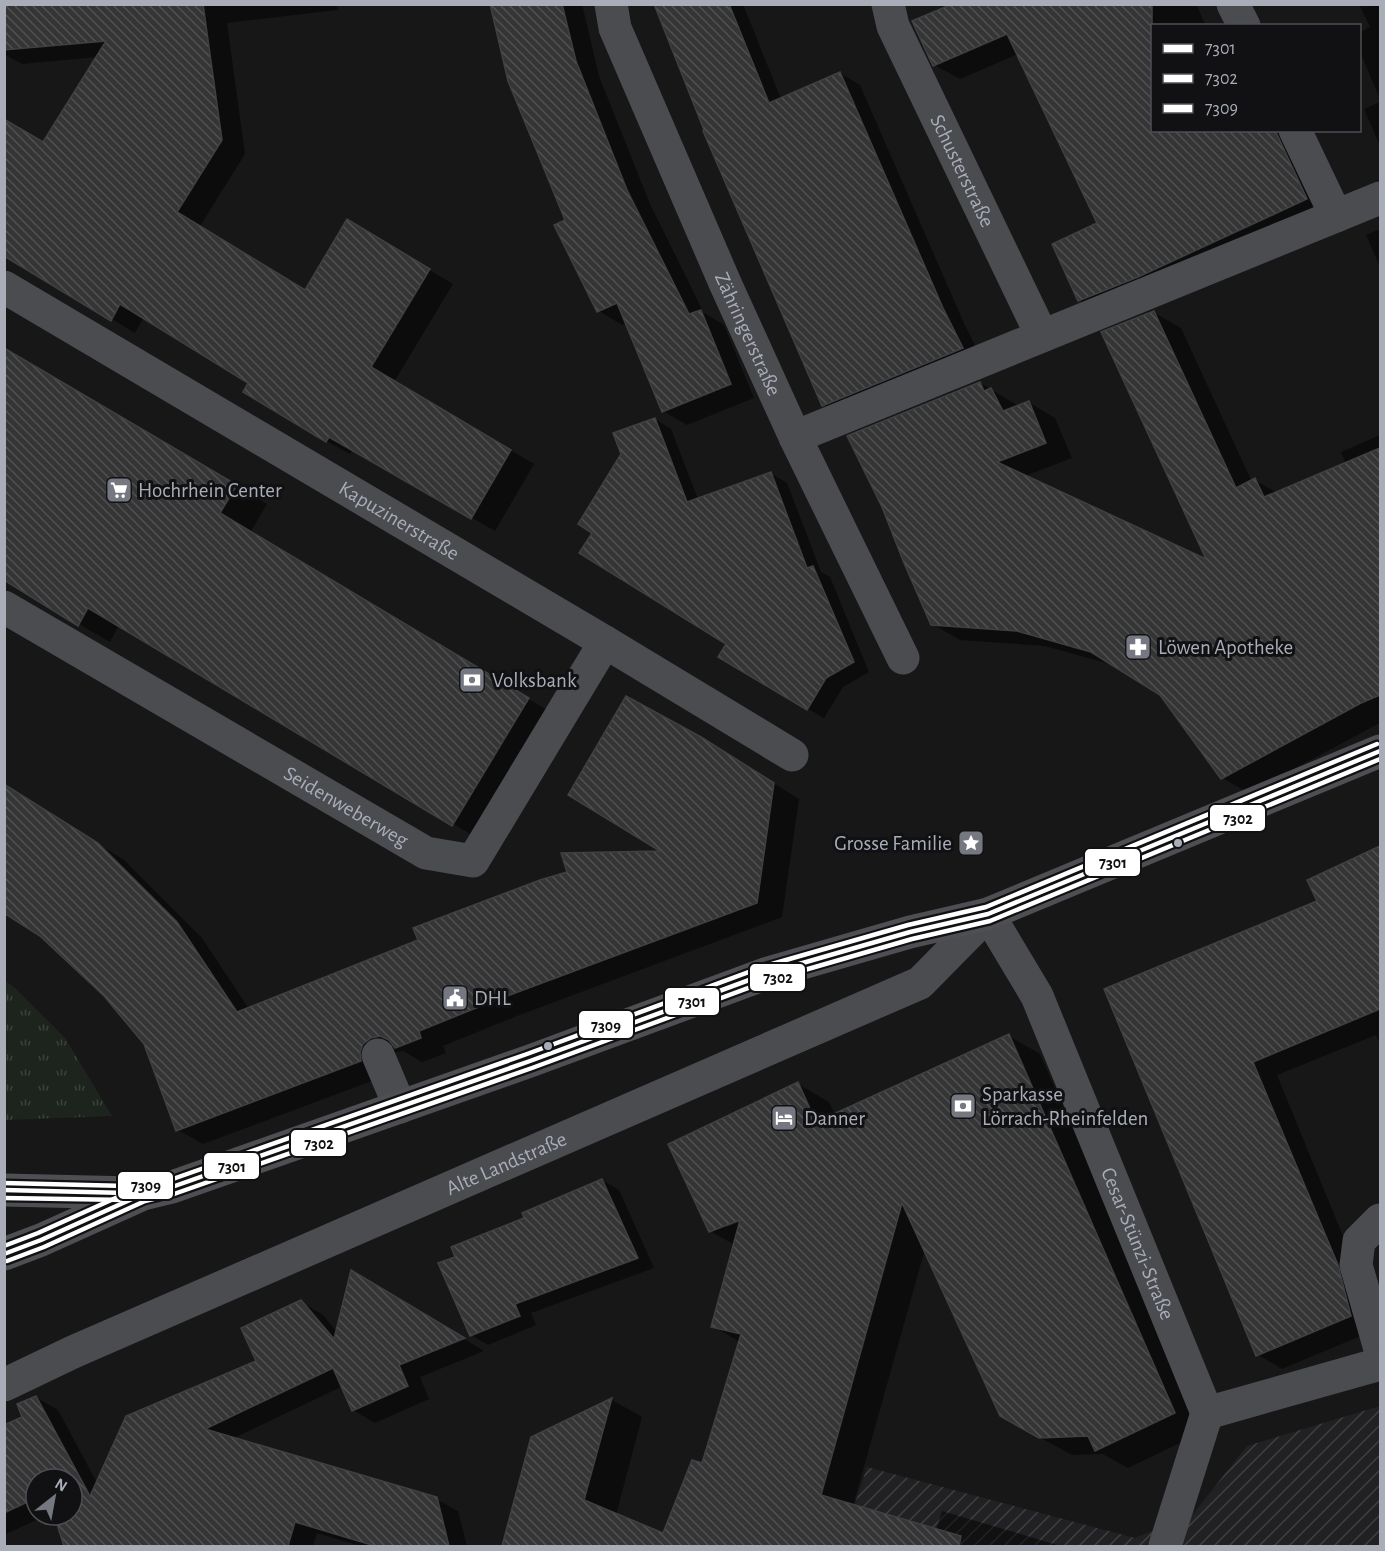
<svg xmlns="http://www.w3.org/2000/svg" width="1385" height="1551" font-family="'Alegreya Sans',sans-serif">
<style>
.industrial{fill:url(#industrial-furrows)}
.grass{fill:url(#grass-tufts)}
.shadow{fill:#0007;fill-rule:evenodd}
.building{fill:url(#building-back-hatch);stroke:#3f4043;stroke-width:1.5}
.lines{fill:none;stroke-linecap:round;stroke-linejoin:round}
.minor{stroke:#4b4c50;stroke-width:33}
.major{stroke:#4d4f52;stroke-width:33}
.bus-1-casing{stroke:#111113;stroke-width:9}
.bus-2-casing{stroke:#111113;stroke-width:9}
.bus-3-casing{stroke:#111113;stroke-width:9}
.bus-1{stroke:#fff;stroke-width:4.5}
.bus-2{stroke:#fff;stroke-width:4.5}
.bus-3{stroke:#fff;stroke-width:4.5}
.bus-dot{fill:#a8adb8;stroke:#111113;stroke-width:2}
.labels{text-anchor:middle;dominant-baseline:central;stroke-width:6;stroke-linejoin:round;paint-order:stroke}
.street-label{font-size:21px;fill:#a8adb8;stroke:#111113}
.poi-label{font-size:21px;fill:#a8adb8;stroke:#111113;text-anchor:start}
.line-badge{stroke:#111113;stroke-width:2}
.pale-badge-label{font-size:16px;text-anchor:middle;font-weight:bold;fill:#111}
</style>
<defs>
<pattern id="industrial-furrows" width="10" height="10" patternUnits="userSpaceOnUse" patternTransform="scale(1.5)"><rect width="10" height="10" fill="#212123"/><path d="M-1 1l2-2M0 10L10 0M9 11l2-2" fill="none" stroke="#3e3f41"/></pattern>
<pattern id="grass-tufts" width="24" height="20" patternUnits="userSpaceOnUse" patternTransform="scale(1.5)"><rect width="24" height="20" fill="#1d241e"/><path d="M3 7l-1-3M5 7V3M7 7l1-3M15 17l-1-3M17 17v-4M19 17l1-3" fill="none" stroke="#3b413d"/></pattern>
<pattern id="building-back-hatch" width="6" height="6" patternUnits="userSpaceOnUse" patternTransform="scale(1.5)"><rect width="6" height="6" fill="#353536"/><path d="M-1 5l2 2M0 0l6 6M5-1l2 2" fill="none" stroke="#4f5051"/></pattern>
</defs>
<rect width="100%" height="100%" fill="#171717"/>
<path class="industrial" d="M1380,1406v140h-539l26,-79 268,71 58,-24 54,-68z"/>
<path class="grass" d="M4,981l10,6 51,51 47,78 -107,4z"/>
<g class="shadow">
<path d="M4,4h333l1,6 -111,13 18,131 -45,72 105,65 66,-56 82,49 -59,98 140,82 -39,67 -142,-82 -3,5 -24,-13 -76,-59 -106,-65 -9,16 -131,-79 39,-110 55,-87 -76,7 -18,-10z"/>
<path d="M492,4h90l17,72 51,128 54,109 20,12 30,73 -67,27 -24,-14 -36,-88 -5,2 -23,-14 -43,-85 11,-6z"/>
<path d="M657,4h86l38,95 59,-26 20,12 103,236 19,38 -139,57 -20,-11 -117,-274z"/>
<path d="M954,4h242l10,22h-54v104h141l38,84 -226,101 -26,-15 20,-76 -81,-170 -58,25 -26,-14 -20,-43z"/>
<path d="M1359,4h21v95l-20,-47v-20l10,-5z"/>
<path d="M1380,102v44l-16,-37z"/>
<path d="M1380,229v38l-14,-32z"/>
<path d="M1153,312l28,16 71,154 3,-2 22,13 69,-29 -5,-12 39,-17v288l-131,70 -27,-15 -61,-85 -44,-27 -72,-20 -85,-6 -28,-16 48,-241 39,23 9,-4 27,16 17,40 -47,18 184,86z"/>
<path d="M4,350l263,154 -17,29 309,184 -75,125 -365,-217 -9,17 -31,-18z"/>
<path d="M655,419l16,10 27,70 72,-26 17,10 34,89 9,5 39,95 -26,15 -19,31 -104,-61 8,-14 -134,-111z"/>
<path d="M727,754l72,45 -17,118 -265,99 -74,30 3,7 -24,9 -19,-11 -6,1 -9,7 -3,17 -182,68 -25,-14 -33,-86 -40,-49 -64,-60 -30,-146 113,71 78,78 47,71 417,-157z"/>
<path d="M1380,847v198l-4,-10 -99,40 84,205 14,50 -93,39 -25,-15 -152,-364 214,-88 -10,-21z"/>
<path d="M1009,1036l31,18 165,377 -77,37 -25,-14 -31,1 -39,-21 -108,-185 -72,257 83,24 6,-19 119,35h-557l28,-108 80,-38 30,17 -26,98 47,20 40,-70 37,-123 -27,-16 22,-81 -25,-14 88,-147 31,18 6,13zM746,1216l1,3 -20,8v-4z"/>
<path d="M602,1180l17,10 35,78 -123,45 5,12 -48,20 -17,-10 55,-117z"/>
<path d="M373,1284l111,67 -64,26 9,22 -54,24 -22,-13 -10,-24 -111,53 204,60 22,12 9,35h-107l-43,-13 -4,13h-248l-10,-31h17v-36h-36v36h11l-43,20v-108l20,-9 12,-21 22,13 39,73 162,-121 42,-60 22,13 14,17z"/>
</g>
<g class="building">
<path d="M4,4h199l19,136 -45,72 128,78 42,-71 83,50 -59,98 140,83 -40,69 -142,-82 -3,5 -83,-50 5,-9 -128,-79 -9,17 -107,-65v-137l39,23 63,-101 -102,9z"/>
<path d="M490,4h72l14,57 51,129 62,124 12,-4 30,74 -69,28 -45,-109 -20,9 -43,-87 11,-5 -57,-139z"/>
<path d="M654,4h75l40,99 71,-31 103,236 20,40 -141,58 -119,-275 1,-1z"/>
<path d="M1152,4v126h123l32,69 -169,78 -60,24 -26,-57 45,-21 -90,-189 -74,32 -21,-45 38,-16z"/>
<path d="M1154,311l82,177 19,-10 9,19 116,-49v247l-19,8 -140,76 -61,-84 -69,-43 -74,-21 -86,-6 -27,-62 -22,-56 -35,-71 133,-54 4,9 7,-3 12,23 26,-10 17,42 -49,19 209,97 -105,-227z"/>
<path d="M4,348l233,137 -17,28 309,185 -77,128 -364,-218 -10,18 -74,-46z"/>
<path d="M655,418l32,84 84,-30 36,96 6,-2 41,96 -28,16 -19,32 -89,-53 8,-13 -147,-91 13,-20 -14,-9 43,-70 -8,-21z"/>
<path d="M626,696l75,41 73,46 -17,120 -266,99 -72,29 2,7 -26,10 -6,-8 -9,-4 -9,2 -8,6 -3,8 1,9 -185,70 -32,-87 -40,-48 -64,-60 -36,-23v-129l94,59 79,79 60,90 181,-72 -5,-12 127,-48 27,-8 -6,-19 99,-2 -92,-56z"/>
<path d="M1380,846v163l-127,53 85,203 13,51 -95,40 -152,-367 213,-88 -10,-21z"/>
<path d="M1009,1034l166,379 -80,38 -7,-15 -49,2 -39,-22 -98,-213 -81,292 140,41 -2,10h-457l29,-109 81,-39 -28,102 79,33 29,-73 10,3 39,-129 -30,-7 29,-107 -31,12 -41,-88 130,-62 18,40z"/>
<path d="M602,1179l36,79 -123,46 5,12 -50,20 -32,-73 17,-6 -4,-10 73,-29 -2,-5z"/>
<path d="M351,1270l114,68 -66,27 9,21 -56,25 -19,-43 -128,61 232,68 12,49h-74l-80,-24 -7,24h-224l-10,-31h18v-36h-36v19l-32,15v-88l18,-8 -5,-13 19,-8 54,100 36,-80 130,-55 -15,-33 60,-28 33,39z"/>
</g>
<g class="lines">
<g class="minor">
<path id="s1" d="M611,4l4,24 110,255 70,154 108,221"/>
<path id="s2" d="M888,4l5,22 149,310"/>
<path d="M1233,4l11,22"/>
<path d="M1295,130l41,86"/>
<path id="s3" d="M4,287l601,355 187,113"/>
<path d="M795,437l585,-239"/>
<path id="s4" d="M4,607l422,246 47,8 132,-219"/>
<path d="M378,1055l22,52"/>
<path d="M1380,1220l-21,21 -3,24 24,84"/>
<path id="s5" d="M4,1385l69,-33 847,-369 68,-69 49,82 170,417"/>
<path d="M1207,1413l173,-49"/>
<path d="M1165,1546l42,-133"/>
</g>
<g class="major">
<path d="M4,1190l131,3"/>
<path d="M4,1254l37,-14 102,-46 29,-7 358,-126 238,-88 142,-41 78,-18 392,-163"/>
</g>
<defs>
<g id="bus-1">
<path d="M4,1190l123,3"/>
<path d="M4,1254l37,-14 102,-46 29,-7 358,-126 238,-88 142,-41 78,-18 392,-163"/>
</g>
<g id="bus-2">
<path d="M4,1198l123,2"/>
<path d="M7,1261l37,-14 101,-46 29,-7 358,-126 238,-88 142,-41 78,-18 390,-162"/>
</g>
<g id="bus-3">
<path d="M4,1183l123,3"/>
<path d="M4,1246l34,-13 102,-46 30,-7 357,-126 238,-88 143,-41 78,-18 391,-163"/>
</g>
</defs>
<use href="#bus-1" class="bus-1-casing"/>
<use href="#bus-2" class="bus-2-casing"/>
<use href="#bus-3" class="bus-3-casing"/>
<use href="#bus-1" class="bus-1"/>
<use href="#bus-2" class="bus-2"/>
<use href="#bus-3" class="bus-3"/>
</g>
<defs>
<symbol id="supermarket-square" viewBox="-11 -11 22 22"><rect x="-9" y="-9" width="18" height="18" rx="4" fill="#757880" stroke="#111113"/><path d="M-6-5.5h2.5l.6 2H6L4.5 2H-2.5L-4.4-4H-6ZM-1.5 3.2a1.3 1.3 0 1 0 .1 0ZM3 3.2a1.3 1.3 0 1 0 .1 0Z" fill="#fff"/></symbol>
<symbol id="pharmacy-square" viewBox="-11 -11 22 22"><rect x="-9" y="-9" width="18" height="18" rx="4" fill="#757880" stroke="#111113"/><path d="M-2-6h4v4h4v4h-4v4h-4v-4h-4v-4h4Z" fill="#fff"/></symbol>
<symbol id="bank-square" viewBox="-11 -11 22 22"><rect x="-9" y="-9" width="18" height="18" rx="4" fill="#757880" stroke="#111113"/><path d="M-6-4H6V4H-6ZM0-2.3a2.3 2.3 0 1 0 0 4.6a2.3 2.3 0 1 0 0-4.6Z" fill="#fff"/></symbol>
<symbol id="sight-square" viewBox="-11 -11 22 22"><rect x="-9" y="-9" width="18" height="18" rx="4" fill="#757880" stroke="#111113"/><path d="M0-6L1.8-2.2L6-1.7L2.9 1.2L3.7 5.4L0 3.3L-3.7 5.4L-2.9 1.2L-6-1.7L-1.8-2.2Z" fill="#fff"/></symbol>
<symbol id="civic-square" viewBox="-11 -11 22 22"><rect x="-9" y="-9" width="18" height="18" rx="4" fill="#757880" stroke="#111113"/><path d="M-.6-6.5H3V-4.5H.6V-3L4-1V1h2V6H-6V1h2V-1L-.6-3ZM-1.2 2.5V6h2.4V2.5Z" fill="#fff"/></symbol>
<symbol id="hotel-square" viewBox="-11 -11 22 22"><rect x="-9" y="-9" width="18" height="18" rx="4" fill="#757880" stroke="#111113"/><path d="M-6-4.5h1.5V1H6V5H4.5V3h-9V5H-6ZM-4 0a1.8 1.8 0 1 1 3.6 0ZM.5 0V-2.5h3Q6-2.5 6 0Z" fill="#fff"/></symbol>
</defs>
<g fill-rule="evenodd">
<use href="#supermarket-square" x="104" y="475" width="30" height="30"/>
<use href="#pharmacy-square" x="1123" y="632" width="30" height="30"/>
<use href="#bank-square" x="457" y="665" width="30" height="30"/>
<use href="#sight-square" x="956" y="828" width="30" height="30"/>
<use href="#civic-square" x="440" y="983" width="30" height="30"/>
<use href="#bank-square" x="948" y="1091" width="30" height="30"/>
<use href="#hotel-square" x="769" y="1103" width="30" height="30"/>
</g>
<g class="bus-dot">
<circle cx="1178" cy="843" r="5"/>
<circle cx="548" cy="1046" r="5"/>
</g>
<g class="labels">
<g class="street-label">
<text stroke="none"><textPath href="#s2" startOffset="183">Schusterstraße</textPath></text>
<text stroke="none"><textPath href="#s1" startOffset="358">Zähringerstraße</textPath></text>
<text stroke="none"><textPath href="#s3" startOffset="459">Kapuzinerstraße</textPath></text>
<text stroke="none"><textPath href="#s4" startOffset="396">Seidenweberweg</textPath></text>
<text stroke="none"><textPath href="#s5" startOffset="549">Alte Landstraße</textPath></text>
<text stroke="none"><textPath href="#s5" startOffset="1460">Cesar-Stünzi-Straße</textPath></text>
</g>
<g class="poi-label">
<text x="138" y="490">Hochrhein Center</text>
<text x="1158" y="647">Löwen Apotheke</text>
<text x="492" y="680">Volksbank</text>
<text x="952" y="843" text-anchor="end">Grosse Familie</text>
<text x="474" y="998">DHL</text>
<text x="982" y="1094">Sparkasse<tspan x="982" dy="24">Lörrach-Rheinfelden</tspan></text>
<text x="804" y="1118">Danner</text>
</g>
</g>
<g class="line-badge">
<rect x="1209" y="804" width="57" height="28" rx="6" fill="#fff"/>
<rect x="1084" y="848" width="57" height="29" rx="6" fill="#fff"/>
<rect x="749" y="963" width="57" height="29" rx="6" fill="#fff"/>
<rect x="664" y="987" width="56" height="29" rx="6" fill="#fff"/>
<rect x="578" y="1010" width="56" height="29" rx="6" fill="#fff"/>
<rect x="290" y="1129" width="57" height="28" rx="6" fill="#fff"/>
<rect x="203" y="1152" width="57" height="28" rx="6" fill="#fff"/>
<rect x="117" y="1171" width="57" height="29" rx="6" fill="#fff"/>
</g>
<g class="pale-badge-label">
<text x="1238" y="824">7302</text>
<text x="1113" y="868">7301</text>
<text x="778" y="983">7302</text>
<text x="692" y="1007">7301</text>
<text x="606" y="1031">7309</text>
<text x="319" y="1149">7302</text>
<text x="232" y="1172">7301</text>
<text x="146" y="1191">7309</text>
</g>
<rect width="1385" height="1551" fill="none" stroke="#a8adb8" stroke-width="12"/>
<rect x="1151" y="24" width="210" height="108" fill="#111113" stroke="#4d4f55" stroke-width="1.5"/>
<rect x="1163" y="44" width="30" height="9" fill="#ffffff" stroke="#4d4f55" stroke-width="1.5"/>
<text x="1205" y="54" font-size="18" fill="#a8adb8">7301</text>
<rect x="1163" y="74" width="30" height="9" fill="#ffffff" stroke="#4d4f55" stroke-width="1.5"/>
<text x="1205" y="84" font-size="18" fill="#a8adb8">7302</text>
<rect x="1163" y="104" width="30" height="9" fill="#ffffff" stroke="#4d4f55" stroke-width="1.5"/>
<text x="1205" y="114" font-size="18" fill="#a8adb8">7309</text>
<g transform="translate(54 1497) rotate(31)"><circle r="28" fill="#111113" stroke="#4d4f55" stroke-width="1.5"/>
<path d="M0-4.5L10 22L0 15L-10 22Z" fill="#757880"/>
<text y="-9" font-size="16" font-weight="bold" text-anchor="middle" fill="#a8adb8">N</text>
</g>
</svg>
